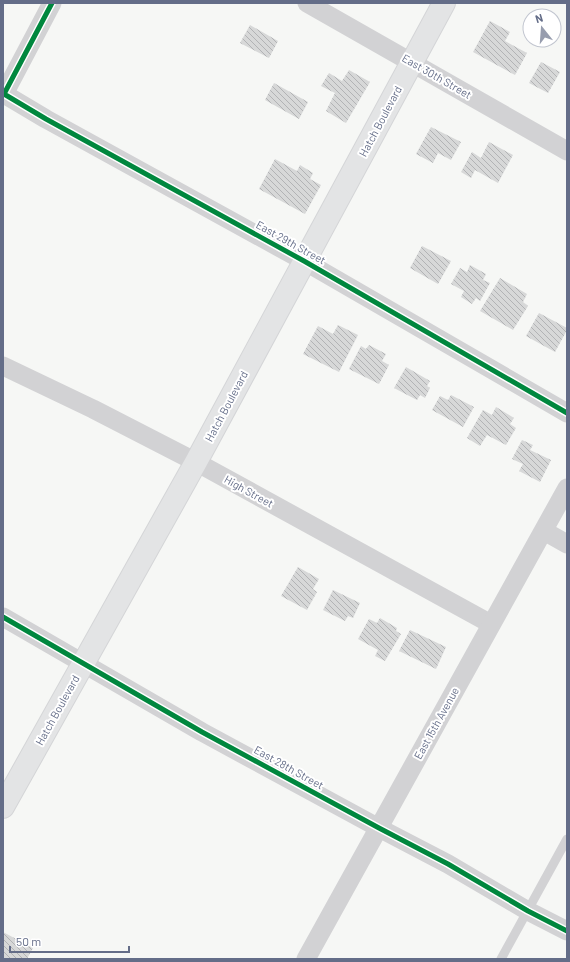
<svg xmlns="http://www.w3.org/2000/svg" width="570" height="962" font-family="Barlow,sans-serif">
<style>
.building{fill:url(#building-back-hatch)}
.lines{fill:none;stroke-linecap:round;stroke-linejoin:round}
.secondary-casing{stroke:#d4d5d7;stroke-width:24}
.lane{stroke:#d2d2d4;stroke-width:9}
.street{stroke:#d2d2d4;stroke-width:19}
.secondary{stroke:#e3e4e5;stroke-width:22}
.cycleway-casing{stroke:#fff;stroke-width:8}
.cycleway{stroke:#00873e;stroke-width:5}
.labels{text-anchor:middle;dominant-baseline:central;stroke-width:4;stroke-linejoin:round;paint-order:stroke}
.street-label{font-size:11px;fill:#646d88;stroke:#fff}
</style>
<defs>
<pattern id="building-back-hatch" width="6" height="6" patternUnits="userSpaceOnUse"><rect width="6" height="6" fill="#d7d8d8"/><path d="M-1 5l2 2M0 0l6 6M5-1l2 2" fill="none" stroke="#b2b3b5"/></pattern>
</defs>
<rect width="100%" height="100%" fill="#f6f7f5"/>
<g class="building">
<path d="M490,21l20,11 -5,9 22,12 -12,22 -42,-23z"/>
<path d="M250,25l28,16 -9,17 -29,-15z"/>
<path d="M541,62l19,10 -12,21 -19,-10z"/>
<path d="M349,70l21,12 -24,41 -20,-12 9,-18 -14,-7 8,-13 13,8z"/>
<path d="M274,83l34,19 -9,17 -34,-19z"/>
<path d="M431,127l30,15 -10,18 -13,-7 -5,10 -17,-9z"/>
<path d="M489,142l24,13 -15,28 -23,-13 -4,8 -10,-6 11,-20 9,6z"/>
<path d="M275,159l22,12 3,-6 13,8 -3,6 11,6 -16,29 -46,-25z"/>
<path d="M422,246l29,15 -13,23 -28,-16z"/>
<path d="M470,265l16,9 -3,6 7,3 -10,18 -4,-3 -4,6 -11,-7 3,-6 -13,-7 9,-16 7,4z"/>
<path d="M500,278l27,16 -4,8 5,4 -15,24 -33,-19z"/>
<path d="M539,313l28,15v2l-12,22 -29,-16z"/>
<path d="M338,325l20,10 -19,37 -36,-18 15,-28 15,8z"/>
<path d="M369,345l17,9 -4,7 7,4 -10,19 -30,-15 12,-23 5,3z"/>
<path d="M406,367l24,14 -3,5 3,2 -5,10 -5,-3 -3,5 -23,-12z"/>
<path d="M451,395l23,12 -11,20 -31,-17 8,-14 8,4z"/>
<path d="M496,407l18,11 -4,6 6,4 -10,17 -19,-10 -7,11 -13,-8 16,-28 9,5z"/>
<path d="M522,440l11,5 -3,5 21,10 -11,22 -21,-11 4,-7 -11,-5z"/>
<path d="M298,567l21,12 -6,10 4,3 -10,18 -26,-14z"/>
<path d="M333,590l27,13 -7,15 -5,-2 -3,5 -22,-11z"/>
<path d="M380,618l17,10 -1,3 5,3 -16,27 -10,-5 3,-6 -20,-11 11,-20 8,4z"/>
<path d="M410,630l36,17 -10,22 -37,-18z"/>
<path d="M3,932l30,16 -6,11h-24z"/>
</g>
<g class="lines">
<defs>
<path id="secondary" d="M3,807l193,-345 248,-459"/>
</defs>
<use href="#secondary" class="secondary-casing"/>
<path class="lane" d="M501,959l66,-120"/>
<g class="street">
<path d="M52,3l-48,91 42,25 258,142 263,152"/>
<path d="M307,3l260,148"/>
<path d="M3,366l90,43 103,53 295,162"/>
<path d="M544,531l23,13"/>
<path d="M3,617l199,115 177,96 69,36 80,47 39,20"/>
<path d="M306,959l261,-471"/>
</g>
<use href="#secondary" class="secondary"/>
<defs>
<g id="cycleway">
<path d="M52,3l-48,91 42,25 258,142 263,152"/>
<path d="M3,617l199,115 177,96 69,36 80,47 39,20"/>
</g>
</defs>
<use href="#cycleway" class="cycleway-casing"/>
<use href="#cycleway" class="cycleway"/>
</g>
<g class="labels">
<g class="street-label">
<text transform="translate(437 76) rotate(30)">East 30th Street</text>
<text transform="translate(380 121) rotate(-62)">Hatch Boulevard</text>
<text transform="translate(291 242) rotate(29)">East 29th Street</text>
<text transform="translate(226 406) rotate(-62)">Hatch Boulevard</text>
<text transform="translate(249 491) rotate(29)">High Street</text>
<text transform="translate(57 710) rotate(-61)">Hatch Boulevard</text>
<text transform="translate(436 723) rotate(-61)">East 15th Avenue</text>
<text transform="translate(289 767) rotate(29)">East 28th Street</text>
</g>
</g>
<rect width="570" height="962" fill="none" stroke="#646d88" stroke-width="8"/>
<g transform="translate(542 28) rotate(343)"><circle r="19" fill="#ffffff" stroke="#c1c5cf"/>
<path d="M0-3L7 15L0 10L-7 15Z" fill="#979dae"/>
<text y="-6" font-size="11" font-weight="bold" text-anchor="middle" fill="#646d88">N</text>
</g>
<path d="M10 946v6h119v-6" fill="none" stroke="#646d88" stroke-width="2"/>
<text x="16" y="946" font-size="12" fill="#646d88" stroke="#ffffff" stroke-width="3" paint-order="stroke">50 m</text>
</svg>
